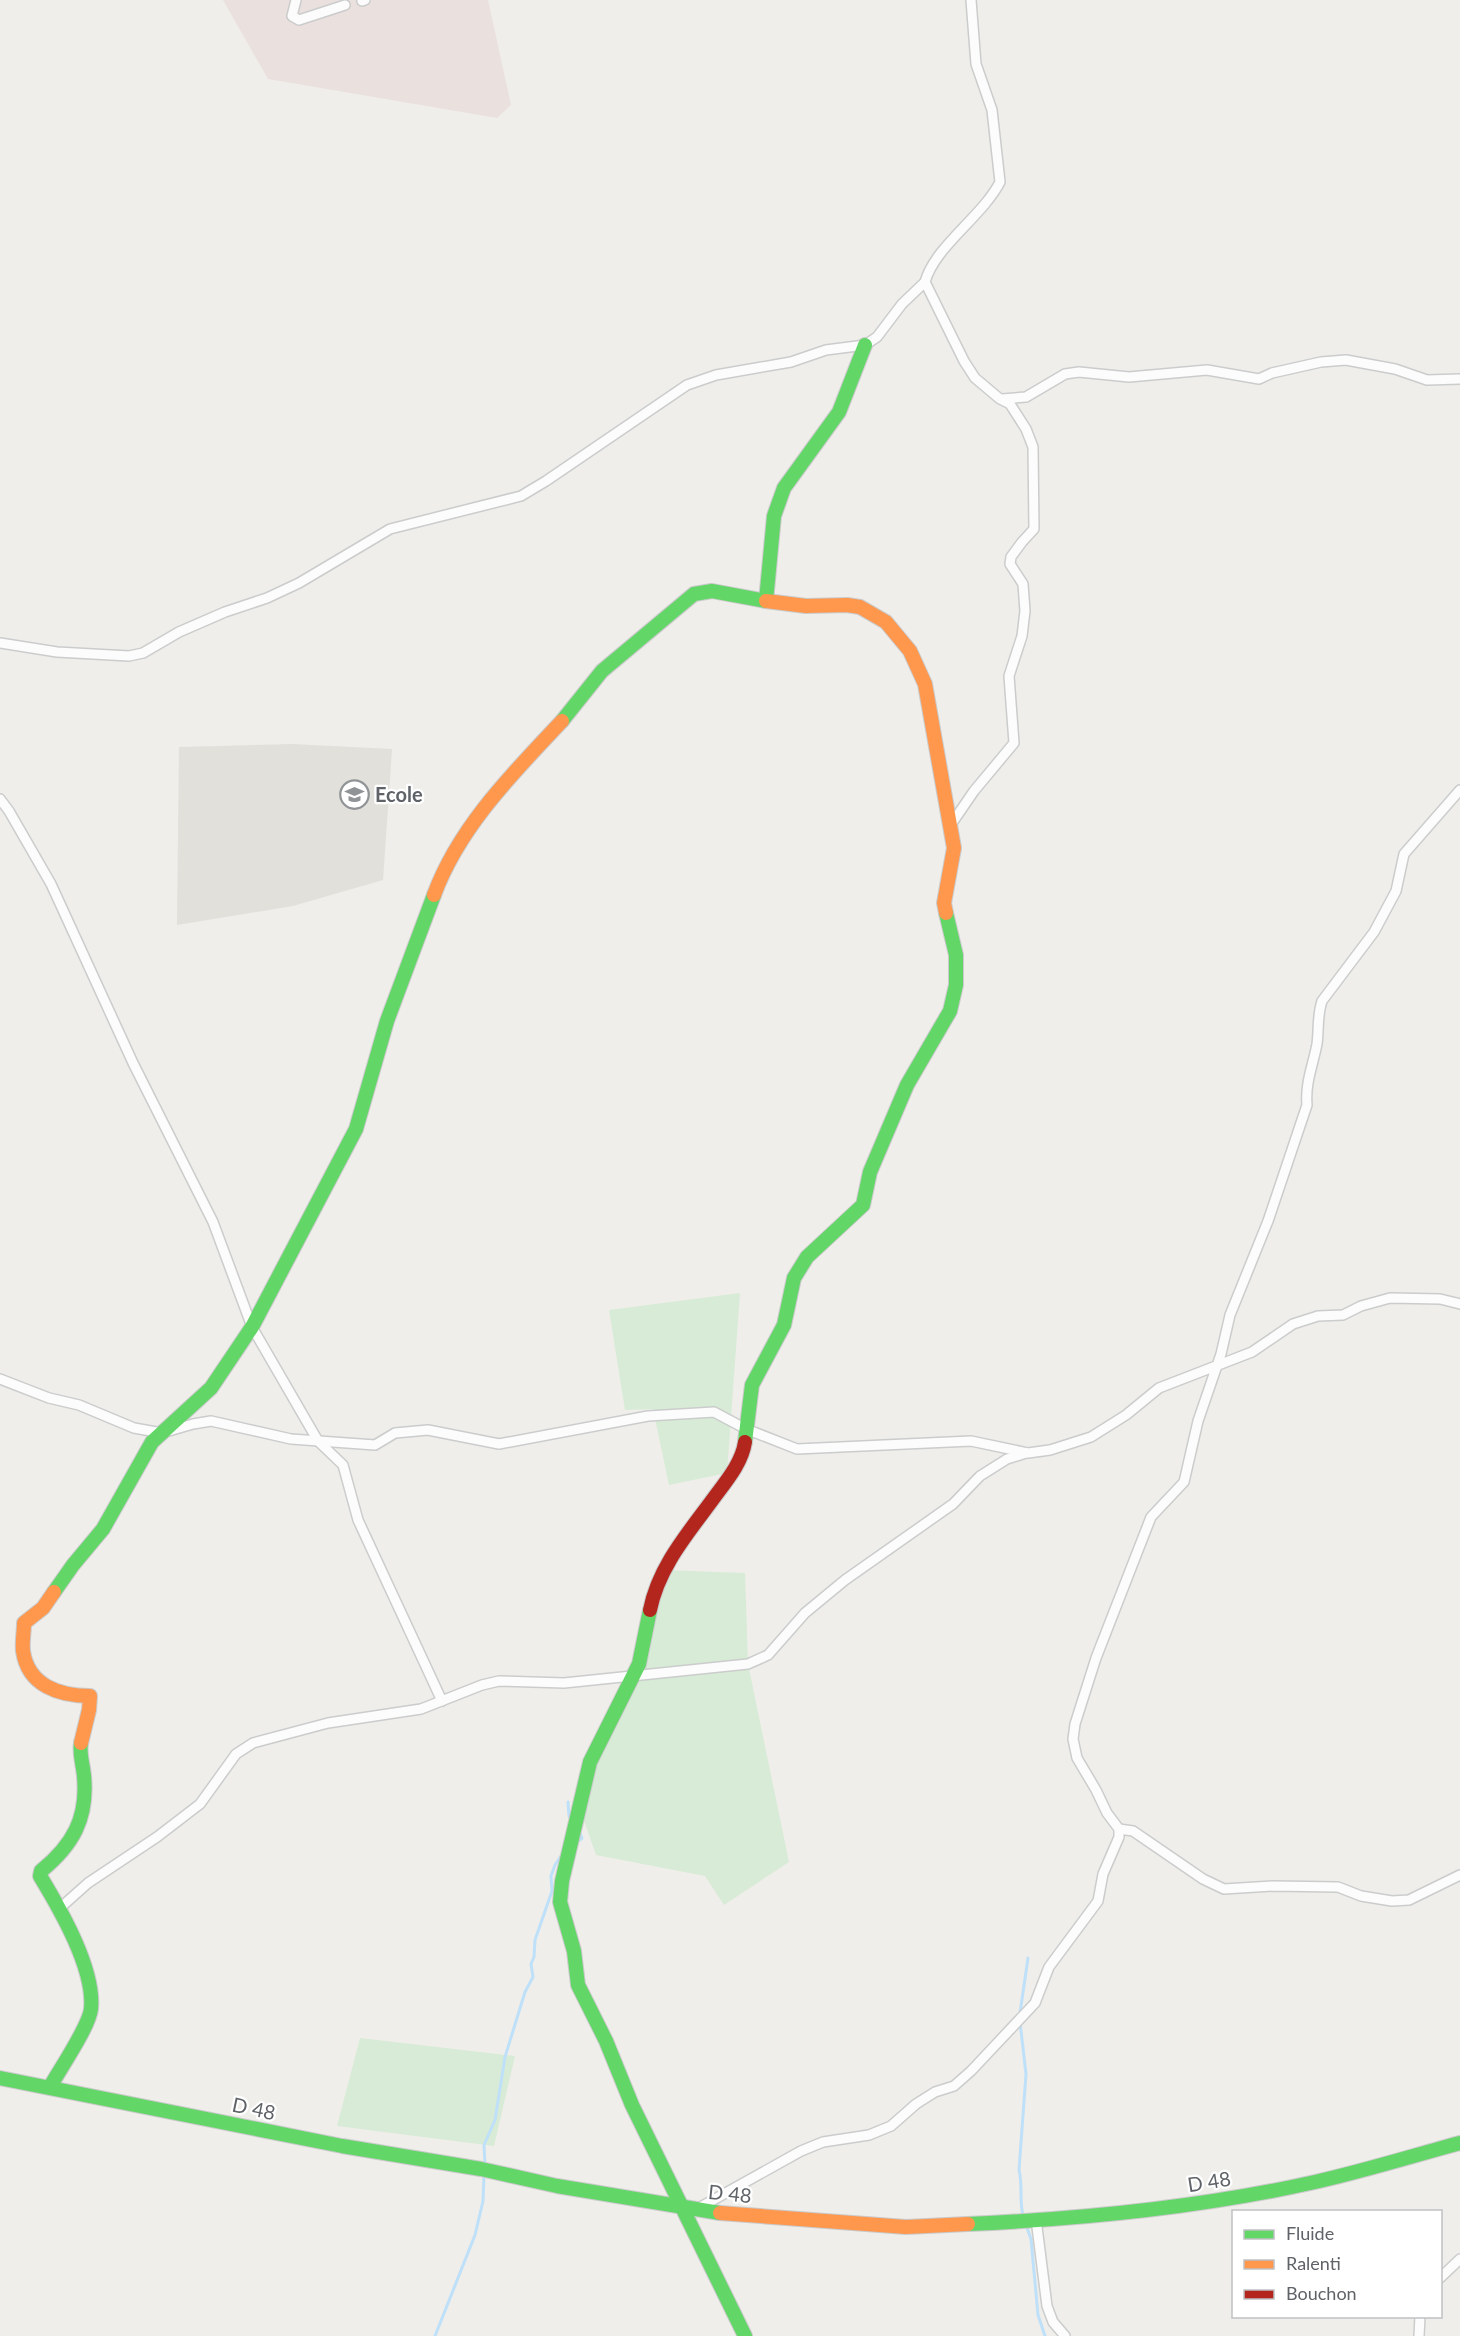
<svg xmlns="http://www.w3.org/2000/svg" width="1460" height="2336" font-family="Lato,sans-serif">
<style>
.education{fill:#e2e0da}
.medical{fill:#eae0de}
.green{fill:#d8ebd6}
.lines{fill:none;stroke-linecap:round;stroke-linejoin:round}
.stream{stroke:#bfe0f9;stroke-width:3}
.street-casing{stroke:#cbcccc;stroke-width:12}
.fast-casing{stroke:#cacacb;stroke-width:16}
.slow-casing{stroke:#cacacb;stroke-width:16}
.jam-casing{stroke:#cacacb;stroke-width:16}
.street{stroke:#fdfcfc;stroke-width:9}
.fast{stroke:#63d668;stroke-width:14}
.slow{stroke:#ff974d;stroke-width:14}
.jam{stroke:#b3261e;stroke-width:14}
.labels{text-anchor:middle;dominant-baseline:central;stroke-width:4.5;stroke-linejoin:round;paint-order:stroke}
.poi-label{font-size:20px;font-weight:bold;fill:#5f6368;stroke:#fff;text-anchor:start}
.street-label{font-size:20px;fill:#5f6368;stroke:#fff}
</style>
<rect width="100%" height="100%" fill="#efeeea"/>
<path class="education" d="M292,744l100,5 -9,131 -90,26 -116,19 2,-178z"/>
<path class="medical" d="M223,0h265l23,105 -14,13 -229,-39z"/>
<g class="green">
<path d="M740,1293l-13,180 -58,12 -16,-76 -28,1 -16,-100z"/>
<path d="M664,1570l81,3 3,91 41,198 -65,43 -19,-29 -109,-21 -16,-46 10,-47 49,-98z"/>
<path d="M360,2038l155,18 -21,90 -157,-20z"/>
</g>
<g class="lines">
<g class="stream">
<path d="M568,1802l1,14 3,4"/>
<path d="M575,1844l7,-6 -3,-7"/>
<path d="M1020,2013l8,-55"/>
<path d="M1020,2022l6,52 -7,96c4,16 0,31 4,45"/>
<path d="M485,2165l-1,-20 11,-25 10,-63 20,-65 8,-15 -2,-13 3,-7 1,-17 17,-49 -1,-15 4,-11 8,-12"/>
<path d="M1026,2225l5,14 7,76 7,21"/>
<path d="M435,2336l40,-101 8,-34 1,-27"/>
</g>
<defs>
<g id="street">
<path d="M296,0l-4,16 7,4 46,-15"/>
<path d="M362,1l3,-1"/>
<path d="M1002,399l24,-2 39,-23 14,-2 50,5 78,-7 52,9 13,-6 49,-11 25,-2 49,9 32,11 33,-1"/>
<path d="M0,643l57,9 72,4 14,-3 36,-21 46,-20 42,-14 32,-15 91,-54 131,-33 25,-15 141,-96 29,-10 75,-13 35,-12 39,-5 12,-8 25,-33 23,-22"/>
<path d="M0,799l9,12 42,73 82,179 80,159 39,105 66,114 25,24 15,55 84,181"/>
<path d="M950,826l24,-35 40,-48 -5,-67 13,-40 3,-25 -2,-27 -13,-20 1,-7 11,-15 12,-13 -1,-82 -7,-18 -16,-25 -10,-5 -25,-21 -11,-17 -39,-79c10,-36 57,-65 75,-100l-8,-72 -16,-46 -5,-64"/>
<path d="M0,1379l49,19 30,7 55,23 28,5 31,-9 18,-3 80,18 84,6 20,-12 33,-3 71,14 149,-28 66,-4 32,17 51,20 174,-8 57,12 22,-3 41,-13 35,-22 33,-27 93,-36 41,-28 25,-8 25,-1 18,-9 29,-8 50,1 20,5"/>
<path d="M1119,1829l14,2 70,48 21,10 49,-3 65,1 23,9 31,5 17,-1 51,-25"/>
<path d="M60,1908l28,-25 69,-46 43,-33 36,-50 17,-11 75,-20 93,-14 61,-24 17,-4 65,2 184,-19 20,-9 37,-42 40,-33 108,-76 27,-28 27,-17 19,-6"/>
<path d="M697,2209l104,-58 22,-9 46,-7 22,-9 25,-22 19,-12 19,-6 17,-15 64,-68 14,-36 49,-66 5,-27 16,-37v-8l-12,-16 -11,-23 -19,-32 -4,-19 2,-15 21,-66 55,-141 33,-35 14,-61 23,-67 9,-39 38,-94 39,-116c-2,-22 6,-40 10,-61 2,-15 0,-28 5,-43l52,-69 22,-41 8,-37 56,-64"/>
<path d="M1036,2219l11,87 6,16 12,14"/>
<path d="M1440,2278l20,-19"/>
<path d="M1419,2336l1,-20"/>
</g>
<g id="fast">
<path d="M562,721l40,-50 92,-77 18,-3 54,10 8,-85 10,-28 55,-76 26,-67"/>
<path d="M745,1442l7,-57 32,-60 10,-47 13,-21 56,-52 7,-33 37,-87 43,-74 6,-26v-30l-10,-42"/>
<path d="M54,1592l19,-27 30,-36 49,-87 59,-54 41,-61 104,-198 31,-108 47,-126"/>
<path d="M650,1610l-11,54 -49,98 -28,119 -2,21 14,49 4,34 28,56 26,64 113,231"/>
<path d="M0,2078l342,68 139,23 76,17 163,27"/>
<path d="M50,2087c10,-18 39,-60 41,-78 4,-40 -31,-100 -51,-133l1,-5c32,-26 47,-53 43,-95 -1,-12 -5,-22 -3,-33"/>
<path d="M968,2224c115,-5 235,-17 347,-42 49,-11 97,-26 145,-39"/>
</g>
<g id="slow">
<path d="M766,601l40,5 41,-1 13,2 26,15 24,29 15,33 29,164 -10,55 2,10"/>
<path d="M434,895c25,-68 79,-122 128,-174"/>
<path d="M54,1592l-11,16 -19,15c0,9 -2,19 -1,28 5,35 37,45 67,45l-1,14 -8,33"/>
<path d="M720,2213l186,14 62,-3"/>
</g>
<path id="jam" d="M650,1610c9,-45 40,-79 66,-115 12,-16 26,-33 29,-53"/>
</defs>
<use href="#street" class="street-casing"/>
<use href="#fast" class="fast-casing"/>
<use href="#slow" class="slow-casing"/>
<use href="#jam" class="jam-casing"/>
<use href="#street" class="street"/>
<use href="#fast" class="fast"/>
<use href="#slow" class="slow"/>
<use href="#jam" class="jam"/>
</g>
<defs>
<symbol id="school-ring" viewBox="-11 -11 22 22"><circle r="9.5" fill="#fff" stroke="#919496" stroke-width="1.5"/><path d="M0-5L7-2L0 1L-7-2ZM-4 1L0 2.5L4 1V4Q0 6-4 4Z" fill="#919496"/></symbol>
</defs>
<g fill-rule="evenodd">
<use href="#school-ring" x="338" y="778" width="33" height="33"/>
</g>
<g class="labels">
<g class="poi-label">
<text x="375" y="794">Ecole</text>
</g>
<g class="street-label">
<text transform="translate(254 2108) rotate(12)">D 48</text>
<text transform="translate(1209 2181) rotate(-9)">D 48</text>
<text transform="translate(730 2193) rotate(6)">D 48</text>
</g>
</g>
<rect x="1232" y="2210" width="210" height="108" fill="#ffffff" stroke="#bfc1c3" stroke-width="1.5"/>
<rect x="1244" y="2230" width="30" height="9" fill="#63d668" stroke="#bfc1c3" stroke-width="1.5"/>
<text x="1286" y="2240" font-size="18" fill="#5f6368">Fluide</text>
<rect x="1244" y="2260" width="30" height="9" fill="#ff974d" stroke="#bfc1c3" stroke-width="1.5"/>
<text x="1286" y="2270" font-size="18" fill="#5f6368">Ralenti</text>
<rect x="1244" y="2290" width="30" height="9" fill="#b3261e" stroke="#bfc1c3" stroke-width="1.5"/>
<text x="1286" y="2300" font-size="18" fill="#5f6368">Bouchon</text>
</svg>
